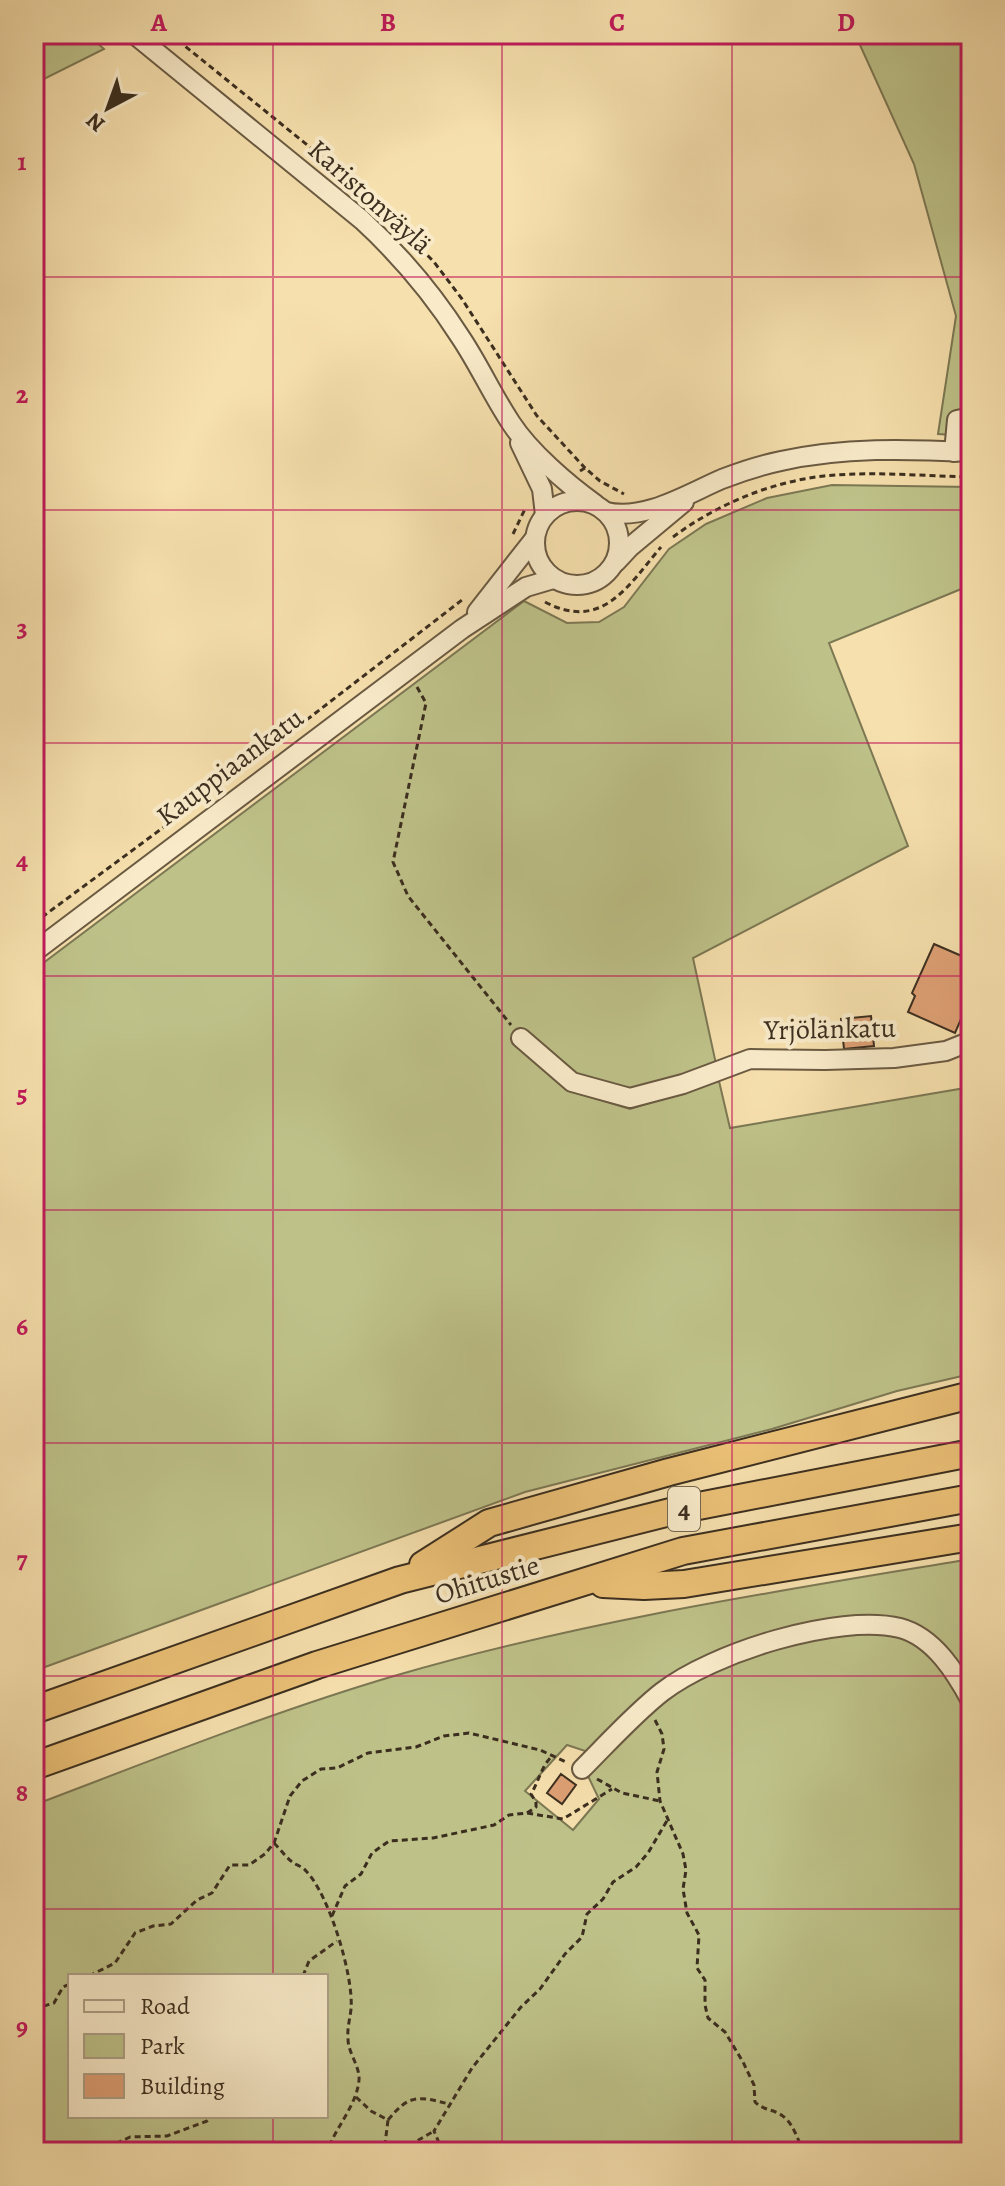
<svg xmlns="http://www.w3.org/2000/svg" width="1005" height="2186" font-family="Alegreya,serif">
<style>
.green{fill:#bec289;stroke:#7c7854;stroke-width:2;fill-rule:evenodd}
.building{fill:#dea074;stroke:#3b2e1f;stroke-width:2}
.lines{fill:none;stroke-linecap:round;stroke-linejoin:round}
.minor-casing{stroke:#6a5a42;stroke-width:22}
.highway-casing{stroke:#3b2e1f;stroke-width:30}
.path{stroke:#3b2e1f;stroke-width:3;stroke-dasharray:6 4;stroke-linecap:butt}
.minor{stroke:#f9ebca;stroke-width:18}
.highway{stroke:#ebc076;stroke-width:26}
.grid{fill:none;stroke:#c2185b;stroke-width:2;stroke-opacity:0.55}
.labels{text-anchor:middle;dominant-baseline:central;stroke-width:8;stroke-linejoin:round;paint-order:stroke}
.shield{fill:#f9ebca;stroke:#746752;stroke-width:2}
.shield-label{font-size:26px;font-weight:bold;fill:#3b2e1f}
.street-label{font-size:28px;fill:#3b2e1f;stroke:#f9ebca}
.neatline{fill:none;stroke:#c2185b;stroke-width:3}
.grid-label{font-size:26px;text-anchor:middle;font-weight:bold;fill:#c2185b}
</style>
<rect width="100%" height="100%" fill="#f6e0ad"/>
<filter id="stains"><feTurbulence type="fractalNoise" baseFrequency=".0025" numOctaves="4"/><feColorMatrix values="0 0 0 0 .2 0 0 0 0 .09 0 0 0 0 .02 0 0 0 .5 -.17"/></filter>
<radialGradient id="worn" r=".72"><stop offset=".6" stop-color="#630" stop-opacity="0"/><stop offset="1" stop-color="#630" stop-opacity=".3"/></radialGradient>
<g class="green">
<path d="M34,34h53l17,15 -70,35z"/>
<path d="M855,34h116v402l-33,-2 18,-118 -42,-152z"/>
<path d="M832,485l139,2v98l-142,58 79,203 -215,112 23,106 -84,27 -58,-16 -48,-43 -15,7 56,51 63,19 89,-28 11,47 241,-41v287l-74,17 -125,38 -247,63 -491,179v-701l490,-369 43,22 32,-1 25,-15 45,-58 37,-25 61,-26z"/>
<path d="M971,1559v133l-67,-69 -48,-7 -86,16 -67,26 -115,94 -21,-7 -42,46 48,39 26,-31 -11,-23c25,-24 58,-63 84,-81 66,-45 213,-107 274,-27 10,14 17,34 25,49v435h-937v-347c119,-45 238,-93 360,-129 188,-55 384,-85 577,-117zM70,1976h256v140h-256z"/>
</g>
<g class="building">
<path d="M934,944l37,16v36l-16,37 -47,-21 7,-16 -3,-3z"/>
<path d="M871,1016l3,30 -30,3 -3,-30z"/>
<path d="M561,1774l15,11 -14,19 -15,-11z"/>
</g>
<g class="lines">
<defs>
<g id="minor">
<path d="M134,34l228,186c38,35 71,74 99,118 18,27 32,58 50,85 19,29 56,61 84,81"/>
<path d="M520,443l22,46 3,26"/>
<path d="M954,452l3,-32 14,-3"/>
<circle cx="577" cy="543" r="42"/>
<path d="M606,512c39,9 81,-18 116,-33 18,-7 40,-14 59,-18 63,-14 126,-12 190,-9"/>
<path d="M616,562l14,-15 54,-45"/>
<path d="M477,612l58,-74"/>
<path d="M34,952l428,-323 64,-42 27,-8"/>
<path d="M521,1038l51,44 58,16 53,-14 67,-25 75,1 69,-2 52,-7 25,-10"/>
<path d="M582,1769c26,-26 52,-55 80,-77 50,-39 176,-79 238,-64 34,9 56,45 71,73"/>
</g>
<g id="highway">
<path d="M423,1565l66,-42 180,-51 302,-77"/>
<path d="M603,1584l41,2 40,-2 287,-47"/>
<path d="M34,1710l366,-130 278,-70 293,-57"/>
<path d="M34,1766l283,-101 366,-114 288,-53"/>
</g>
</defs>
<use href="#minor" class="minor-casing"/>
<use href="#highway" class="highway-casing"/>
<g class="path">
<path d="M104,34l15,12"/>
<path d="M170,34l141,114 87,77 36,37 28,37 75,117 48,52"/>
<path d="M580,471l5,-3 15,13 24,13"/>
<path d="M513,534l12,-25"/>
<path d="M673,537c43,-32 97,-55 151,-61 48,-5 99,0 147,1"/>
<path d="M545,602c57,30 83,-16 116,-55"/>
<path d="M417,687l9,16 -33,159 15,34 103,129"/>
<path d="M34,923l218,-161 210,-162"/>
<path d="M655,1720l7,14 2,15 -7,23 3,29 23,53 3,16 -3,19 4,24 12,22 -2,33 8,12v25l3,13 17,14 18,30 11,23 1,17c9,9 20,7 29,15 11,9 13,24 21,35"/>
<path d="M597,1779l25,14 38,8"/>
<path d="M527,1813l9,-6v-5l-5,-8c8,-13 10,-27 21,-38"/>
<path d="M274,1843c6,6 11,13 17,18 4,4 11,5 15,10 23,23 48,106 45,138 -1,10 -4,19 -3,30 0,14 12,27 11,41 -2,25 -24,48 -32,72"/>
<path d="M332,1916l13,-30 16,-12 11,-21 17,-12 44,-3 61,-13 15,-10 18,-2 36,6 49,-30"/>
<path d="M89,1976l26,-13 20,-30 18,-7 18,-2 26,-24 15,-7 18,-28h19l16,-11 9,-11 16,-47 12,-15 19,-12 16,-1 31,-15 48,-6 28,-11 25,-3 71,17 26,12"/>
<path d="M303,1976l6,-15 28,-20"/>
<path d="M34,2009l20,-6 9,-16 7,-3"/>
<path d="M356,2097l15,14 17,9 -4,32"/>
<path d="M388,2120c21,-26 30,-24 61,-16"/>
<path d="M98,2152l32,-15 37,-1 40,-15 5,-5"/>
<path d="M396,2152l3,-5 7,4 4,-6 24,-14"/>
<path d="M443,2152l-9,-21 38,-63 49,-61 19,-18 25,-35 17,-17 5,-23 16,-15 10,-17 23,-15 12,-14 20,-34"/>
</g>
<use href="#minor" class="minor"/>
<use href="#highway" class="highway"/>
</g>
<path class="grid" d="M273,34v1942M502,34v2118M732,34v2118M34,277h937M34,510h937M34,743h937M34,976h937M34,1210h937M34,1443h937M34,1676h937M34,1909h937M273,2116v36"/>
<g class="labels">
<rect class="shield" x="668" y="1487" width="32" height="44" rx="6"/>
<g class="shield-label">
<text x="684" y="1509">4</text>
</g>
<g class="street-label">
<text transform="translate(370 197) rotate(42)">Karistonväylä</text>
<text transform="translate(230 767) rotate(-37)">Kauppiaankatu</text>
<text transform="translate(830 1029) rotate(-1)">Yrjölänkatu</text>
<text transform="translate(487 1580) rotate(-17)">Ohitustie</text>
</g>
</g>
<rect width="1005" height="2186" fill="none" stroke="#f6e0ad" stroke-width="88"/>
<rect x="68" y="1974" width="260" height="144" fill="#f9ebca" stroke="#ad9f86" stroke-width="2"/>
<rect x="84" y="2000" width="40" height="12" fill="#f9ebca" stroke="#ad9f86" stroke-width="2"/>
<text x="140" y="2014" font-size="24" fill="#3b2e1f">Road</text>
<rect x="84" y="2034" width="40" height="24" fill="#bec289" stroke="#ad9f86" stroke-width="2"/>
<text x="140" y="2054" font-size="24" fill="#3b2e1f">Park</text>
<rect x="84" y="2074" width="40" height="24" fill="#dea074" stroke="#ad9f86" stroke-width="2"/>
<text x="140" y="2094" font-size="24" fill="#3b2e1f">Building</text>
<g transform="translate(108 108) rotate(221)" stroke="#f9ebca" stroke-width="6" paint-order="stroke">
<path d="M0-6L14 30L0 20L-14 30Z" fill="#3b2e1f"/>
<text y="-12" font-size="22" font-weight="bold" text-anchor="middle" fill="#3b2e1f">N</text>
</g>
<rect x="44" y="44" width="917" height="2098" class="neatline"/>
<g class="grid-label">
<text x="159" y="31">A</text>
<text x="388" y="31">B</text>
<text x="617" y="31">C</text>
<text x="846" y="31">D</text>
<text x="22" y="170">1</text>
<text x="22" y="403">2</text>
<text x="22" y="636">3</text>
<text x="22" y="869">4</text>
<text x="22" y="1102">5</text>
<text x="22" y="1335">6</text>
<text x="22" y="1568">7</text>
<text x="22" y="1801">8</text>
<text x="22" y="2035">9</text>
</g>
<rect width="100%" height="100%" filter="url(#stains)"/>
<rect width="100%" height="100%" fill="url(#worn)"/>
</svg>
